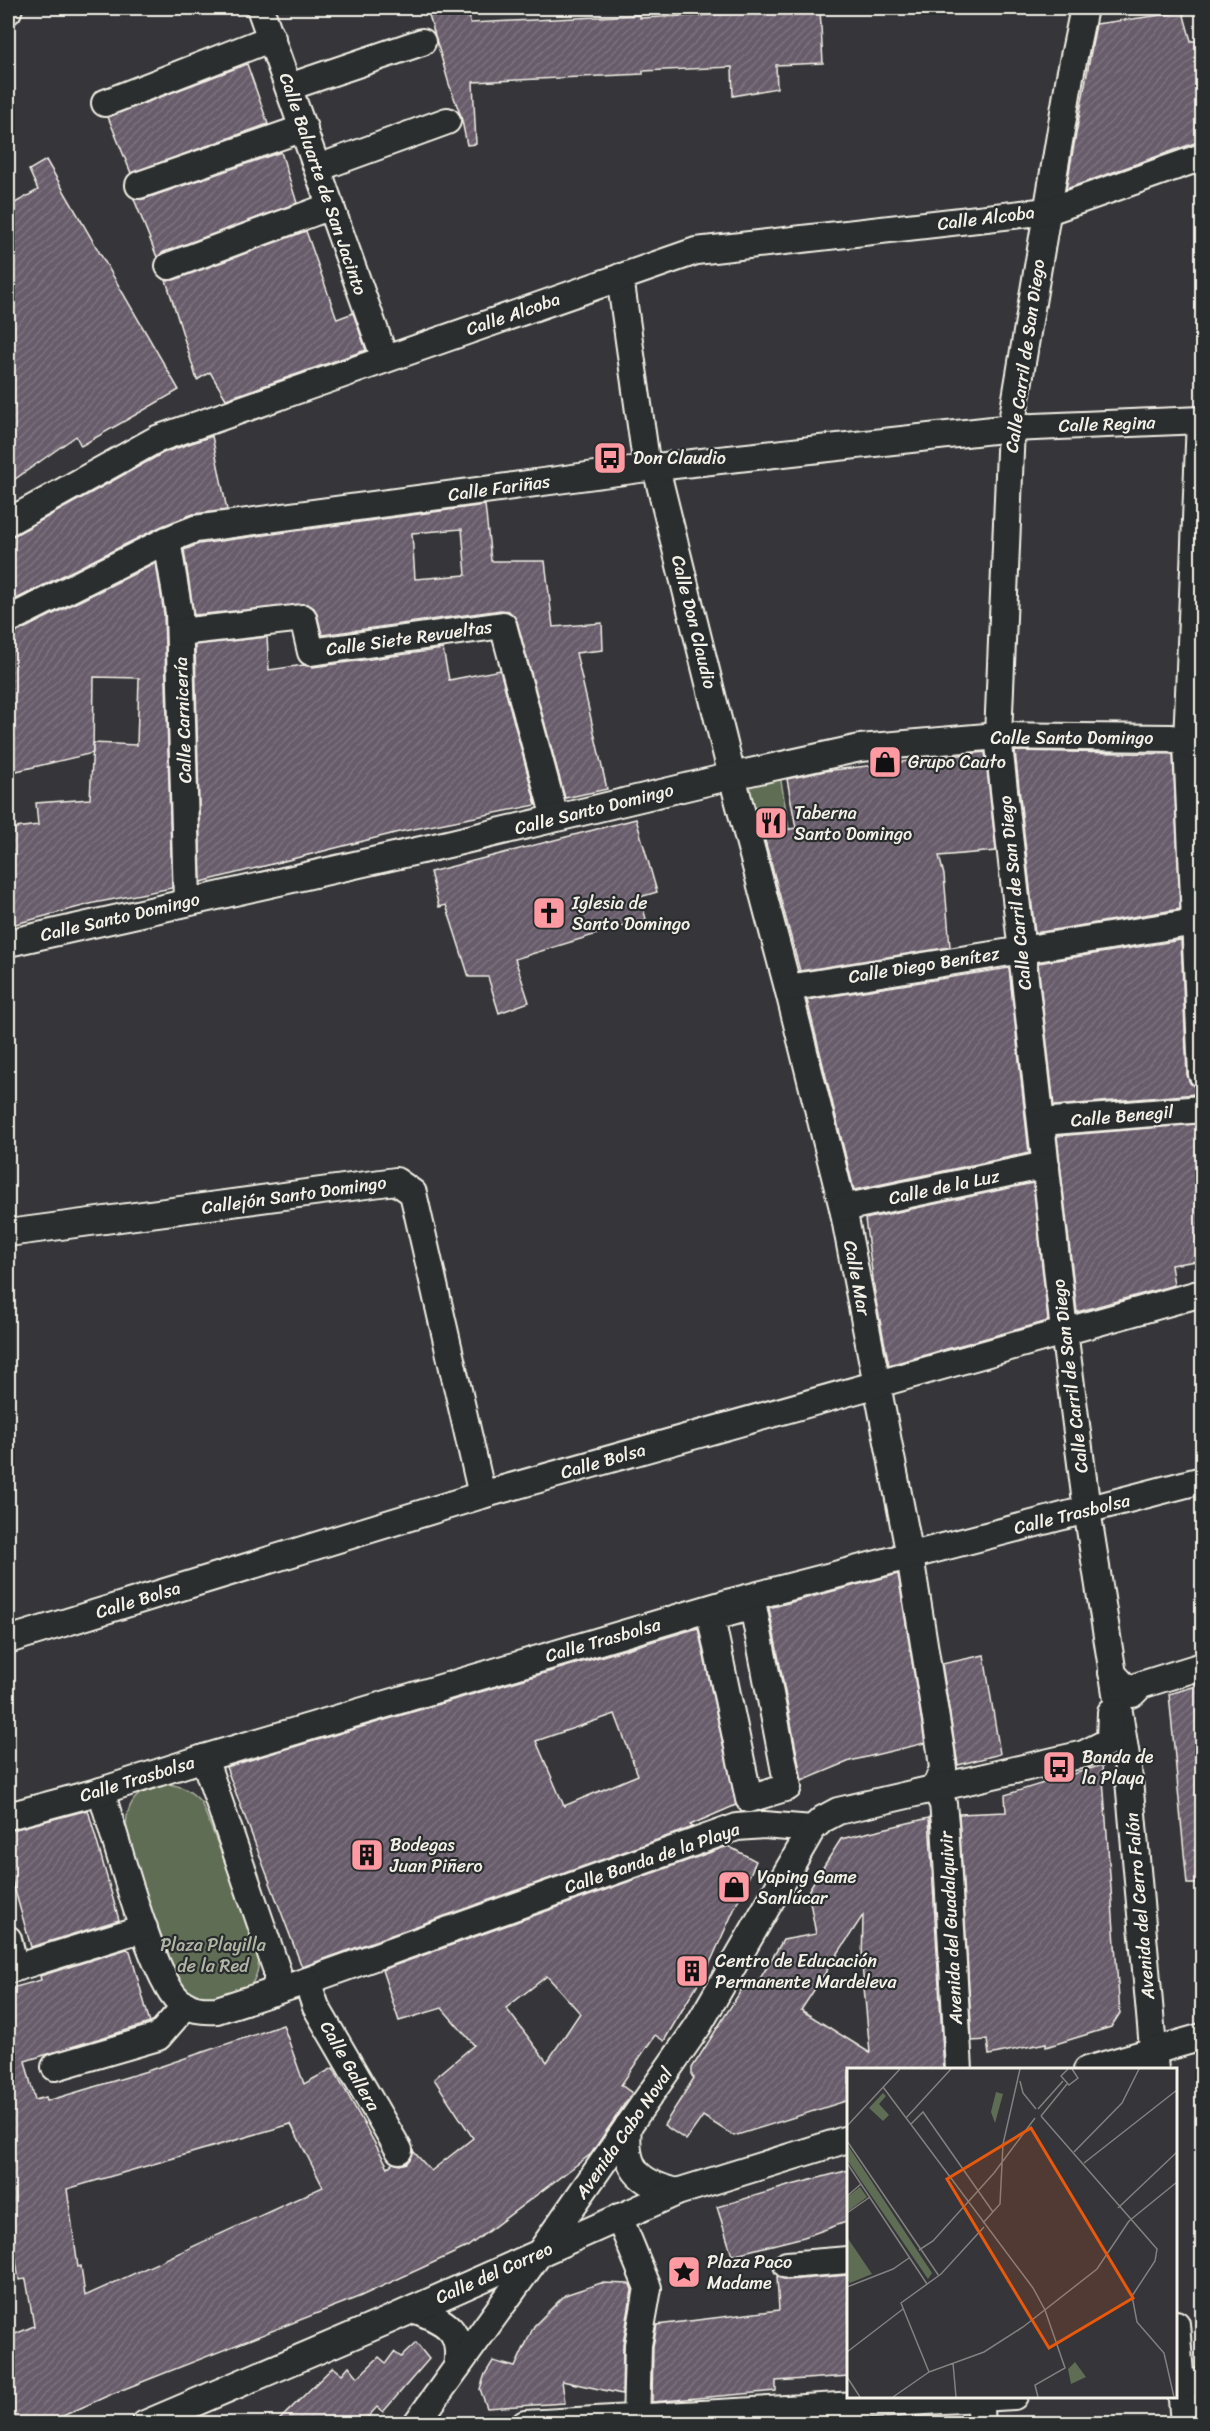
<svg xmlns="http://www.w3.org/2000/svg" width="1210" height="2431" font-family="Sriracha,sans-serif">
<style>
.green{fill:#5f6d54;stroke:#aaaf9e;stroke-width:1.5}
.building{fill:url(#building-hatch);stroke:#f4f1e8;stroke-width:1.5;fill-rule:evenodd}
.lines{fill:none;stroke-linecap:round;stroke-linejoin:round}
.minor-casing{stroke:#f4f1e8;stroke-width:30}
.minor{stroke:#2a2d2e;stroke-width:26}
.labels{text-anchor:middle;dominant-baseline:central;stroke-width:4.5;stroke-linejoin:round;paint-order:stroke}
.street-label{font-size:18px;fill:#f4f1e8;stroke:#2a2d2e}
.poi-label{font-size:18px;fill:#f4f1e8;stroke:#2a2d2e;text-anchor:start}
.park-label{font-size:18px;fill:#b1b6a5;stroke:#2a2d2e}
.inset-road{fill:none;stroke:#828180;stroke-width:1.5}
.view{fill:#e8590c;fill-opacity:0.15;stroke:#e8590c;stroke-width:3}
.inset-edge{fill:none;stroke:#f4f1e8;stroke-width:3}
</style>
<defs>
<pattern id="building-hatch" width="6" height="6" patternUnits="userSpaceOnUse" patternTransform="scale(1.5)"><rect width="6" height="6" fill="#675b6a"/><path d="M-1 1l2-2M0 6l6-6M5 7l2-2" fill="none" stroke="#7d737f"/></pattern>
</defs>
<rect width="100%" height="100%" fill="#36363a"/>
<filter id="ink" filterUnits="userSpaceOnUse"><feTurbulence type="fractalNoise" baseFrequency=".0167" numOctaves="2"/><feDisplacementMap in="SourceGraphic" scale="12" xChannelSelector="R" yChannelSelector="G"/><feConvolveMatrix kernelMatrix="1 2 1 2 8 2 1 2 1" color-interpolation-filters="sRGB"/></filter>
<g filter="url(#ink)">
<g class="green">
<path d="M780,775l9,54 -35,5 -7,-52z"/>
<path d="M168,1784c15,2 23,7 33,18l57,143c3,19 0,33 -13,48l-50,8 -26,-28 -42,-136c-4,-32 9,-50 41,-53z"/>
</g>
<g class="building">
<path d="M427,8h42l1,15 170,-8v3l88,-4 -1,-6h32l1,4 60,-3 3,54 -47,2 1,23 -44,8 -1,-29 -89,4v3l-170,8 3,62 -9,1 -6,-29 -12,-32z"/>
<path d="M1183,12l8,29h12v99l-137,49 30,-165z"/>
<path d="M247,64l21,60 -137,49 -23,-56z"/>
<path d="M281,152l16,51 -133,49 -7,5 -23,-58h10z"/>
<path d="M46,160l133,230 -98,56 -5,-10 -68,48v-277l30,-17 -9,-20z"/>
<path d="M306,231l31,88 16,-6 13,37 -140,49 -16,-27 -13,8 -31,-100h8z"/>
<path d="M212,436l15,74 -34,4 -31,12 -154,77v-66l7,-2 148,-82z"/>
<path d="M485,505l6,56h54l8,66 49,-4 1,27 -27,3 31,136 -42,9 -48,-177 -8,-10 -8,-1 -179,25 -5,-21 -3,-6 -6,-4 -114,11 -10,-65 15,-6zM462,529l4,46 -51,4 -3,-46z"/>
<path d="M156,563l8,51 8,274 -78,15 -86,23v-97l30,-4 -2,-22 54,-4 3,-56 44,2 2,-67 -45,-1 -1,76 -85,20v-138l7,-2z"/>
<path d="M267,637l2,33 35,-5 9,2 130,-18 6,31 51,-10 36,135 -137,27 -198,50 -6,-237z"/>
<path d="M1015,751l158,3 7,155 -145,24z"/>
<path d="M985,752l11,99 -57,5 5,19 6,72 -150,24 -37,-138 33,-5 -9,-49 38,-8z"/>
<path d="M636,819l21,73 -17,5 6,22 -131,40 14,43 -30,11 -11,-36h-19l-23,-72 -7,2 -9,-35z"/>
<path d="M1181,940l6,135 3,8 6,5v6l-142,12 -16,-143z"/>
<path d="M1009,968l20,185 -175,37 -47,-190z"/>
<path d="M1197,1124l6,90v46l-32,5 3,20 -97,27 -20,-176z"/>
<path d="M1033,1183l15,138 -159,44 -13,-64 -11,-82z"/>
<path d="M898,1574l27,169 -75,18 -48,20 -33,-173z"/>
<path d="M698,1628l38,177 -46,20 3,2 -391,140 -76,-200zM615,1714l23,61 -74,31 -28,-65z"/>
<path d="M984,1655l16,99 -42,11 -16,-101z"/>
<path d="M1203,1684v200h-16l-18,-190z"/>
<path d="M1102,1765l18,248 -9,14 -65,20v-4l-57,12 -2,-15 -15,1 -13,-227 47,-2 -1,-17z"/>
<path d="M88,1810l31,110 -88,27 -23,-81v-35z"/>
<path d="M929,1818l15,252h-95v30l-115,36 -31,-20 -17,24 -22,-15 30,-47 -2,-2v-8l55,-87 11,1 25,-42 33,-6 -8,-43 33,-52zM863,1915l-1,50 8,88 -69,-43z"/>
<path d="M728,1846l28,15 -46,102 -46,78 -9,-6 -34,50 11,8 -41,61 -124,93 -106,49 -247,97 -69,31h-37v-87l26,-11 -8,-47 -7,1 -11,-70v-221l33,-9 -1,-4 87,-27 3,2 20,72 -125,38 10,39 11,-3 1,4 100,-30 136,-46 21,59 29,-16 55,99 5,-4 7,2 7,-2 7,-11 17,19 42,-33 -39,-59 40,-34 -32,-37 -43,13 -17,-51zM547,1976l33,37 -33,49 -41,-54zM291,2124l32,63 -238,109 -4,-30 -3,1 -11,-78z"/>
<path d="M849,2170v51l-45,16 -72,18 -15,-48 71,-21z"/>
<path d="M849,2275v101l-73,5v10l-124,11 1,-56 4,-21 122,-15 -2,-33 11,3z"/>
<path d="M601,2283l29,1 2,6 -9,54 -1,50 -60,-13 3,22 -78,5 -7,-19 5,-15 8,-13 22,6 19,-41 31,-31z"/>
<path d="M416,2343l13,16 -46,53 -6,-5 -16,17h-86l58,-57 9,7 7,-8 9,11 21,-20 7,6 8,-11 7,5z"/>
</g>
<g class="lines">
<defs>
<g id="minor">
<path d="M260,8l125,351"/>
<path d="M1084,8l-14,68 -59,352 -13,308 66,595 23,179 41,259 27,301"/>
<path d="M8,11l1,-3"/>
<path d="M289,87l133,-45"/>
<path d="M105,103l167,-65"/>
<path d="M318,168l129,-47"/>
<path d="M139,185l165,-57"/>
<path d="M169,266l162,-60"/>
<path d="M620,277l27,191"/>
<path d="M1200,420l-13,323 15,331"/>
<path d="M656,468l76,308 56,212 55,220 67,348 31,195 2,18 -8,19"/>
<path d="M8,522l149,-83 539,-188 352,-40 154,-54"/>
<path d="M167,540l12,73 8,288"/>
<path d="M8,620l159,-80 28,-11 452,-61 364,-40 191,-8"/>
<path d="M180,632l123,-14 8,34 192,-27 52,193"/>
<path d="M8,943l440,-99 284,-68 128,-28 138,-12 173,2 31,11"/>
<path d="M788,988l414,-67"/>
<path d="M1041,1122l161,-13"/>
<path d="M843,1208l203,-43"/>
<path d="M8,1233l388,-52 17,12 69,302"/>
<path d="M753,1606l35,181 -39,12 -38,-181z"/>
<path d="M8,1640l474,-145 720,-202"/>
<path d="M1112,1673l20,21 9,-9 61,-19"/>
<path d="M204,1758l73,213v11l-4,10"/>
<path d="M935,1788l8,16 2,20 14,246"/>
<path d="M101,1791c13,41 51,186 77,209 12,10 25,11 39,10l90,-29 430,-154 27,-2 48,4"/>
<path d="M8,1816l93,-25 103,-33 527,-156 471,-122"/>
<path d="M8,1939l7,29"/>
<path d="M8,1970l136,-42"/>
<path d="M307,1981l9,26 83,143"/>
<path d="M55,2067l103,-30 28,-32"/>
<path d="M1087,2070l115,-33"/>
<path d="M628,2126c-4,42 8,56 49,66"/>
<path d="M619,2217l29,71 -10,57 -2,79"/>
<path d="M787,2265l61,-5"/>
<path d="M414,2309c32,13 49,20 43,58"/>
<path d="M1176,2324l8,100"/>
<path d="M1176,2384l26,-2"/>
<path d="M979,2396l2,28"/>
<path d="M145,2424l244,-104 288,-128 171,-53"/>
<path d="M416,2424l125,-173 157,-225 114,-197 11,-10 15,-8 246,-57 26,-13 1,-29"/>
<path d="M525,2424l489,-28"/>
</g>
</defs>
<use href="#minor" class="minor-casing"/>
<use href="#minor" class="minor"/>
</g>
</g>
<defs>
<symbol id="bus-square" viewBox="-11 -11 22 22"><rect x="-9" y="-9" width="18" height="18" rx="4" fill="#ff9aa2" stroke="#2a2d2e"/><path d="M-5-6H5V4H4V6H2V4H-2V6H-4V4H-5ZM-3.5-4V0h7V-4ZM-3.5 1.2v1.5H-2V1.2ZM2 1.2v1.5H3.5V1.2Z" fill="#111"/></symbol>
<symbol id="shop-square" viewBox="-11 -11 22 22"><rect x="-9" y="-9" width="18" height="18" rx="4" fill="#ff9aa2" stroke="#2a2d2e"/><path d="M-5-2.5h2.3a2.7 3.5 0 0 1 5.4 0H5L5.5 6h-11ZM-1.5-2.5h3a1.5 2.3 0 0 0-3 0Z" fill="#111"/></symbol>
<symbol id="restaurant-square" viewBox="-11 -11 22 22"><rect x="-9" y="-9" width="18" height="18" rx="4" fill="#ff9aa2" stroke="#2a2d2e"/><path d="M-5-6h1v4h1v-4h1v4h1v-4h1v5L-1.5 .5V6h-2V.5L-5-1ZM5-6V6H3V1.5H1.5Q1.5-4 5-6Z" fill="#111"/></symbol>
<symbol id="church-square" viewBox="-11 -11 22 22"><rect x="-9" y="-9" width="18" height="18" rx="4" fill="#ff9aa2" stroke="#2a2d2e"/><path d="M-1.2-6h2.4v3.5h3.3v2.4h-3.3V6h-2.4V-.1h-3.3v-2.4h3.3Z" fill="#111"/></symbol>
<symbol id="building-square" viewBox="-11 -11 22 22"><rect x="-9" y="-9" width="18" height="18" rx="4" fill="#ff9aa2" stroke="#2a2d2e"/><path d="M-4-6H4V6H1V3H-1V6H-4ZM-2.5-4.3h1.7v1.8h-1.7ZM.8-4.3h1.7v1.8H.8ZM-2.5-1h1.7V.8h-1.7ZM.8-1h1.7V.8H.8Z" fill="#111"/></symbol>
<symbol id="sight-square" viewBox="-11 -11 22 22"><rect x="-9" y="-9" width="18" height="18" rx="4" fill="#ff9aa2" stroke="#2a2d2e"/><path d="M0-6L1.8-2.2L6-1.7L2.9 1.2L3.7 5.4L0 3.3L-3.7 5.4L-2.9 1.2L-6-1.7L-1.8-2.2Z" fill="#111"/></symbol>
</defs>
<g fill-rule="evenodd">
<use href="#bus-square" x="591" y="439" width="38" height="38"/>
<use href="#shop-square" x="866" y="743" width="38" height="38"/>
<use href="#restaurant-square" x="752" y="804" width="38" height="38"/>
<use href="#church-square" x="530" y="894" width="38" height="38"/>
<use href="#bus-square" x="1040" y="1748" width="38" height="38"/>
<use href="#building-square" x="348" y="1836" width="38" height="38"/>
<use href="#shop-square" x="715" y="1868" width="38" height="38"/>
<use href="#building-square" x="673" y="1952" width="38" height="38"/>
<use href="#sight-square" x="665" y="2253" width="38" height="38"/>
</g>
<g class="labels">
<g class="street-label">
<text transform="translate(323 184) rotate(71)">Calle Baluarte de San Jacinto</text>
<text transform="translate(986 218) rotate(-7)">Calle Alcoba</text>
<text transform="translate(513 314) rotate(-19)">Calle Alcoba</text>
<text transform="translate(1025 356) rotate(-82)">Calle Carril de San Diego</text>
<text transform="translate(1107 424) rotate(-2)">Calle Regina</text>
<text transform="translate(499 488) rotate(-8)">Calle Fariñas</text>
<text transform="translate(694 622) rotate(76)">Calle Don Claudio</text>
<text transform="translate(409 638) rotate(-8)">Calle Siete Revueltas</text>
<text transform="translate(183 720) rotate(-92)">Calle Carnicería</text>
<text x="1072" y="738">Calle Santo Domingo</text>
<text transform="translate(594 809) rotate(-14)">Calle Santo Domingo</text>
<text transform="translate(1015 893) rotate(-96)">Calle Carril de San Diego</text>
<text transform="translate(120 917) rotate(-13)">Calle Santo Domingo</text>
<text transform="translate(924 965) rotate(-9)">Calle Diego Benítez</text>
<text transform="translate(1122 1116) rotate(-5)">Calle Benegil</text>
<text transform="translate(944 1187) rotate(-12)">Calle de la Luz</text>
<text transform="translate(294 1195) rotate(-8)">Callejón Santo Domingo</text>
<text transform="translate(857 1278) rotate(79)">Calle Mar</text>
<text transform="translate(1070 1376) rotate(-97)">Calle Carril de San Diego</text>
<text transform="translate(603 1461) rotate(-16)">Calle Bolsa</text>
<text transform="translate(1072 1514) rotate(-14)">Calle Trasbolsa</text>
<text transform="translate(138 1600) rotate(-17)">Calle Bolsa</text>
<text transform="translate(603 1640) rotate(-16)">Calle Trasbolsa</text>
<text transform="translate(137 1779) rotate(-17)">Calle Trasbolsa</text>
<text transform="translate(652 1858) rotate(-19)">Calle Banda de la Playa</text>
<text transform="translate(1140 1906) rotate(-95)">Avenida del Cerro Falón</text>
<text transform="translate(951 1928) rotate(-93)">Avenida del Guadalquivir</text>
<text transform="translate(350 2066) rotate(60)">Calle Gallera</text>
<text transform="translate(624 2133) rotate(-55)">Avenida Cabo Noval</text>
<text transform="translate(494 2273) rotate(-24)">Calle del Correo</text>
</g>
<g class="poi-label">
<text x="633" y="458">Don Claudio</text>
<text x="908" y="762">Grupo Cauto</text>
<text x="794" y="813">Taberna<tspan x="794" dy="21">Santo Domingo</tspan></text>
<text x="572" y="903">Iglesia de<tspan x="572" dy="21">Santo Domingo</tspan></text>
<text x="1082" y="1757">Banda de<tspan x="1082" dy="21">la Playa</tspan></text>
<text x="390" y="1845">Bodegas<tspan x="390" dy="21">Juan Piñero</tspan></text>
<text x="757" y="1877">Vaping Game<tspan x="757" dy="21">Sanlúcar</tspan></text>
<text x="715" y="1961">Centro de Educación<tspan x="715" dy="21">Permanente Mardeleva</tspan></text>
<text x="707" y="2262">Plaza Paco<tspan x="707" dy="21">Madame</tspan></text>
</g>
<g class="park-label">
<text x="213" y="1945">Plaza Playilla<tspan x="213" dy="21">de la Red</tspan></text>
</g>
</g>
<g transform="translate(847 2068)">
<rect width="330" height="330" fill="#36363a"/>
<path d="M149,24l7,2 -8,29 -4,-11zM36,25l3,3 -7,8 10,11 -6,6 -14,-13zM0,76l85,129 -4,6 -81,-119zM13,119l7,10 -20,15v-15zM0,169l25,37 -22,9 -3,-4zM228,294l11,15 -15,7 -3,-15z" fill="#5f6d54"/>
<path class="inset-road" d="M221,1l-7,7 8,9 9,-7 -6,-9M173,13l3,12 13,16M36,19l150,201 12,22 20,58 -30,17 3,12M191,41l25,-28M194,48l116,133 -2,12 -23,35 5,26 27,31 10,44M194,48l26,-32M59,50l45,-49M64,56l12,-12 70,100M0,58l53,-57M0,73l92,135M227,84l48,-49 17,-34M0,95l80,121M237,95l93,-73M0,128l14,-12M271,140l59,-56M0,145l23,-16M282,153l48,-39M136,155l17,-19 3,-60 17,-75M72,182l14,-9 61,-68 41,-55M0,219l46,-18 16,-11M0,284l56,-43M106,295l3,34M82,304l55,-20 39,-25 74,-58 32,-48M82,304l-28,-69 40,-29 43,-47M0,309l13,20M46,329l36,-25"/>
<path class="view" d="M184,60l102,170 -84,50 -102,-169z"/>
<rect width="330" height="330" class="inset-edge"/>
</g>
<rect width="1210" height="2431" fill="none" stroke="#2a2d2e" stroke-width="30"/>
<rect x="15" y="15" width="1180" height="2401" fill="none" stroke="#f4f1e8" stroke-width="2" filter="url(#ink)"/>
</svg>
